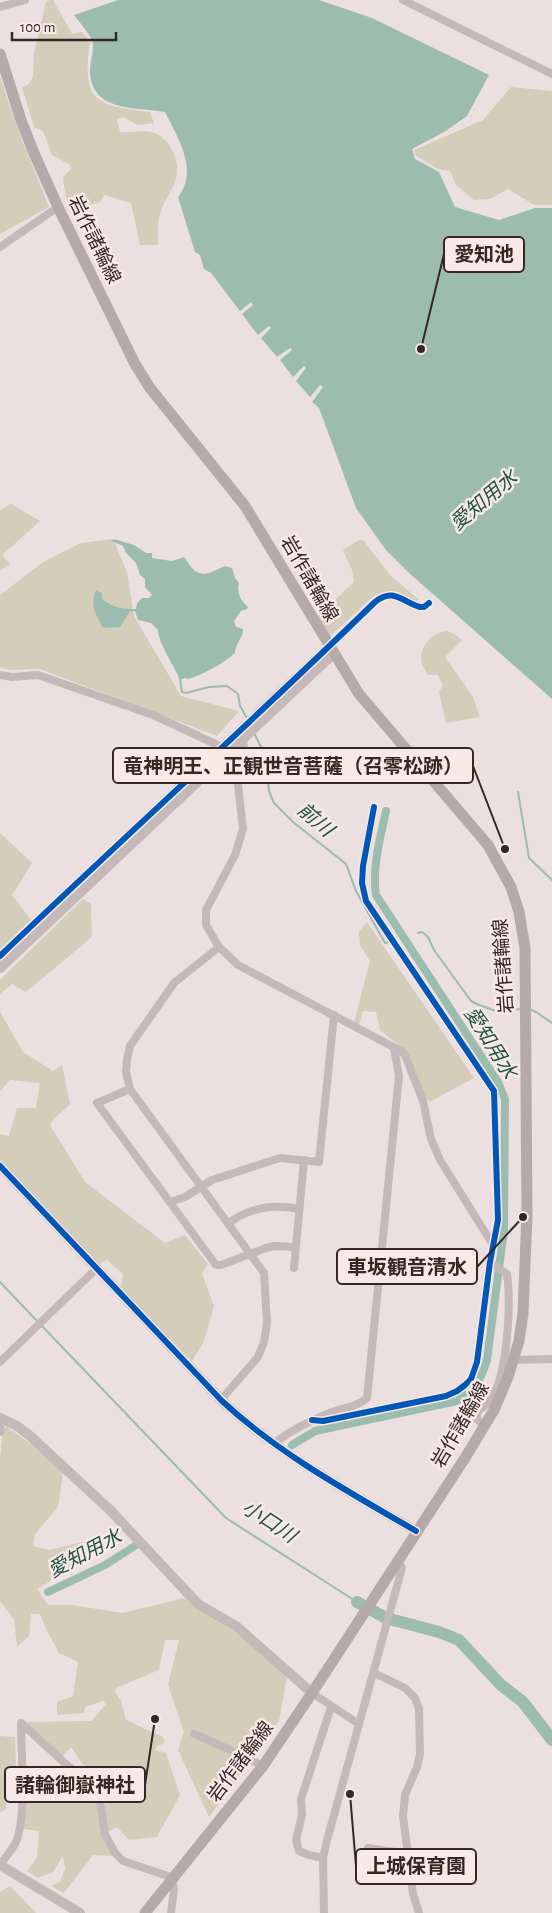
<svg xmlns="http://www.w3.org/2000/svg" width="552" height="1913" font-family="'Alegreya Sans','Noto Sans JP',sans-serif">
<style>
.green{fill:#d3cdb9}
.water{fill:#9cbcaf}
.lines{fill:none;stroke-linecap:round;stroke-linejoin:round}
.stream{stroke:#9cbcaf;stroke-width:2}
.canal{stroke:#9cbcaf;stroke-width:8}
.river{stroke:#9cbcaf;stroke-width:12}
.minor{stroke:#c4b9b8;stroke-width:8}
.tertiary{stroke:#c4b9b8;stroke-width:10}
.secondary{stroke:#b5a9a9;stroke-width:11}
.cycleway-casing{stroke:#f8e9e6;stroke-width:9}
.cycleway{stroke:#0057b8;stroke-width:6}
.labels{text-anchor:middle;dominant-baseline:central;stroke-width:5;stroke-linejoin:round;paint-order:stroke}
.street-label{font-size:19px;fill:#342728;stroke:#f8e9e6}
.water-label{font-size:20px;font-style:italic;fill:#1e5443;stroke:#f8e9e6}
.leader{fill:none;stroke:#342728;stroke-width:2}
.callout-dot{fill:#342728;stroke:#f8e9e6;stroke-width:2}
.callout{fill:#f8e9e6;stroke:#342728;stroke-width:2}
.callout-label{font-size:20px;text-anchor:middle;font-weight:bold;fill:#342728}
</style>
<rect width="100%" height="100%" fill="#ebe0df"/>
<g class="green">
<path d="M50,0h3l19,34 10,-2 8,9c-8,60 3,64 60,71l4,11 -16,2 -15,-8 -6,3 3,12c10,1 26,-3 35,1 16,7 26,30 21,46 -3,11 -11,20 -15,31 -4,12 -3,22 -3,35h-18l-9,-42 -27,-8 -4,7 -31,9 -5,-24 -1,-10 9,-9 -3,-4 -17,-9 -9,-24 -9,-4 -12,-40 6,-2 5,-8 1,-24 12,-51z"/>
<path d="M0,77l20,58 29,72 -49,27z"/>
<path d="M511,87l41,4v114h-18l-26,-16 -18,10 -16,1 -18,-15 -6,-14 -12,-2 -22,-13 -2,-6 69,-30z"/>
<path d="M11,504l29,17 -38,34 8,9 -10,7v-61z"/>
<path d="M113,539l14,33 7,44 47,80 58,15 -22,25 -177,-67 -31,1 -9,-3v-72l43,-33 38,-19z"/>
<path d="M359,540h4l27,35 29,25 -5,1c-14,-7 -25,-13 -40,-5l-44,40 -12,-20 36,-34 -2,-12 -9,-20z"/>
<path d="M447,631l9,4 6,5 -17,17 28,40 7,20 -34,6 -7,-31 4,-6 -5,-11h-10c-1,-3 -5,-8 -6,-11 -4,-17 9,-31 25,-33z"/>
<path d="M0,833l32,30 -20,32 19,25 -31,29z"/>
<path d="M83,899l8,5 1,33 -66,55 -14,-8 -12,10v-14z"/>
<path d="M367,922l107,156 -43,23 -4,-1 -23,-51 -24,-19 -4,-18 -13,-1 -4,13 -5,-2 16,-61 -10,-16 -1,-13z"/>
<path d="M0,1012l23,40 30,19 9,-6 8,39 -16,15 -4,6 35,57 80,61 20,-8 23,29 -6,10 12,32 -10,35 -12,20 -71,-73 2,-14 -16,-14 -8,4 -99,-105v-25l9,2 8,-28h19l4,-25 -30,-3 -10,11z"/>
<path d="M7,1427l31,22 25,24 -5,34 -23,27 -2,12 17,4 36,-9 4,17 -53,31 11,16h24l51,8 61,-15 51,34 52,44 -8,45 -70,96 -31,-67 6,-18 -16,-47 11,-45h-14l-6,30 -43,18 -1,4 6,9 5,19 37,17 2,6 -8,3 -2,4 11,3 14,42 -23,42 -28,3 -12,-13 -14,8 11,21 -21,-1 -29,38 -13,-7 9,-4 5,-13 -2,-13 -10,16 -15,6 -11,-7 10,-13 2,-27 -15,-2 1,-59 17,11 -1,8 11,5 7,-10 39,21 10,-2 11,-28 -36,-10 -12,-18 -9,10 -37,-35 66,-1 15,-17 -3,-3 -18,6 -1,6 -27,2v-13l16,-6 5,-34 -19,-9 -13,-24 -6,-15h-9l-2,22 -12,11 -3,-28 -14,-18v-143l3,-29z"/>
<path d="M0,1736l15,1 1,31 -11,42 -5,2z"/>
<path d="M10,1886l26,27h-36v-21z"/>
</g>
<g class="water">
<path d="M118,0h201l53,18 117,57 -22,41 -23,16 -32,17 3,10 24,13 16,35 44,13 36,-12h17v491l-144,-127 -22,-22 -30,-42 -37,-100 -7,-6 11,-15 -3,-2 -10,12 -14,-16 10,-13 -2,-2 -11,11 -13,-17 12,-10 -2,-2 -13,9 -16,-19 10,-10 -2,-2 -11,9 -16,-21 11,-9 -2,-3 -11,9 -29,-38 -7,-4 -4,-14 -5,-3 -17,-55c21,-28 0,-58 -13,-85 -30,-5 -74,0 -75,-41 0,-9 5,-23 2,-31 -1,-4 -15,-21 -18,-25z"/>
<path d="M114,539l20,6 12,8h6v5l20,3 12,-4c3,3 4,7 7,10 12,13 22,4 34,-1l7,2 3,10 4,5c-3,9 2,18 9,24l-1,2 -6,2 -7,10 2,6 7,2c0,10 -8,14 -8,24 -12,11 -31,21 -47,26l-3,-1 -5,2c-5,-13 -22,-37 -22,-50l-7,-7 -13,-3 -3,-9h-5l-10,16 -17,1c-8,-16 -13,-20 -7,-38l6,3v6c11,9 20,10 34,10l1,-6 5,-5h7l3,-3 -7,-8v-8l-5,-4 -4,-12 -10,-10 -3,-7 -11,-5z"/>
</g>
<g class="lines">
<g class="stream">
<path d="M180,679l2,13 4,1 23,-6 18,-1 11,8 2,12 8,14"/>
<path d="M254,733l10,20 5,38 5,12 19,19 53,42 10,27 29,52 3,-1"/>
<path d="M518,792l11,66 23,22"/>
<path d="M418,933l4,-1 6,5 6,13 37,51 8,4 17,6 26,-2"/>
<path d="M529,1009l7,3 16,11"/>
<path d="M0,1282l38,40"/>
<path d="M41,1325l185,193 131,84"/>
</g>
<g class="canal">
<path d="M292,1445l23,-14 142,-30 20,-16 7,-16 3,-9 17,-130 1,-131 -7,-17 -122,-187c-4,-28 4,-56 10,-84"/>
<path d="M48,1592l57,-27 33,-21"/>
</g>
<path class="river" d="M357,1602l29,16 53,14 20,8 42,45 22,17 29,38"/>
<g class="minor">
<path d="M403,0l149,74"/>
<path d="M0,7l25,-7"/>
<path d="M0,247l58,-40"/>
<path d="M329,647l46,-45c19,-15 27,0 45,5h4l5,-4"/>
<path d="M0,675l12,2 26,-2 115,40 69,32"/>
<path d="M243,739l1,9 -6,36 5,45 -8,26 -29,55v15l13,22 19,18 163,86 4,4 18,46 8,38 9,21 53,85"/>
<path d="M219,947l-45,36 -44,63 -3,13 -1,13 4,17 134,184 3,50 -3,19 -6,15 -33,38 -3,6"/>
<path d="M130,1089l-33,14 119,162h5l45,-17 8,-2 22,1"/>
<path d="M170,1202l15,-5 27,-17 68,-22 39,4 15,-147"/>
<path d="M229,1223c21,-16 45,-19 70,-14"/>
<path d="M294,1268l10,-108"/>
<path d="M514,1360l38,-1"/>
<path d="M0,1362l96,-93"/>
<path d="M312,1420l11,1 123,-25 11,-5 8,-6 6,-6 6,-17 13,-100 8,-42 -4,-129 -128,-190 -4,-18 1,-17 11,-59"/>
<path d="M484,1426l-7,-7v-7c4,-4 8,-6 12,-10 19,-23 22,-99 18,-128l-17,-12"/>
<path d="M0,1432l1,-13"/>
<path d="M273,1444c17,-13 34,-22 54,-30 13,-6 29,-6 40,-16l32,-322 -5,-28"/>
<path d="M374,1673l31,15 10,10 4,11 1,45 -3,13 -12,28 -2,21 10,78 6,19"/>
<path d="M312,1693l47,31"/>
<path d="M194,1734l30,13 39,19"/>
<path d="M409,1854l-41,-6 -7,27 50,5"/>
<path d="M323,1858l-14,-3 -10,-4 -3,-11 6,-25 -1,-16 30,-92"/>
<path d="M0,1865c5,-7 12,-15 16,-23 11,-25 5,-90 5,-119l47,43 26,20 5,10 6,38 10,19 8,8 51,17"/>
<path d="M171,1913l3,-24 -2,-9"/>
<path d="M324,1913l-1,-55 3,-14 76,-276 -5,-7"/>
</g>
<g class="tertiary">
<path d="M0,956l329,-309"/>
<path d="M0,968l333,-314"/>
<path d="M0,1166l222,235c57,53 127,91 194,130"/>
<path d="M0,1418l17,8 12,9 81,75 88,94 38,22 76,67"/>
<path d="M0,1865l80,48"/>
</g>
<path class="secondary" d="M0,54l21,66 12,31 25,56 77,157 15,24 95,118 114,188 129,151 23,42 8,25 6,36 2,267 -4,98 -4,28 -11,36 -14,33 -29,48 -153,235 -49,73 -118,147"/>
<defs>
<g id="cycleway">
<path d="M0,956c124,-119 252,-234 375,-354 19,-15 27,0 45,5h4l5,-4"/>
<path d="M0,1166l222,235c57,53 127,91 194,130"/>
<path d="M312,1420l11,1 123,-25 11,-5 8,-6 6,-6 6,-17 13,-100 8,-42 -4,-129 -128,-190 -4,-18 1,-17 11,-59"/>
</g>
</defs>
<use href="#cycleway" class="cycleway-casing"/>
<use href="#cycleway" class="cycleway"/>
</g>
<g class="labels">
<g class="street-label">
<text transform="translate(94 240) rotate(64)">岩作諸輪線</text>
<text transform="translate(309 579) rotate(60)">岩作諸輪線</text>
<text transform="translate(504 966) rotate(-94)">岩作諸輪線</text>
<text transform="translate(461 1425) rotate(-60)">岩作諸輪線</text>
<text transform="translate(241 1762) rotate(-53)">岩作諸輪線</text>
</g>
<g class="water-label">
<text transform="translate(484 501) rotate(-40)">愛知用水</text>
<text transform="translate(315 820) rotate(41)">前川</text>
<text transform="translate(490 1043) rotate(58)">愛知用水</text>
<text transform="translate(269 1522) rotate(33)">小口川</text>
<text transform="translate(85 1554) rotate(-28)">愛知用水</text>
</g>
</g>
<path class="leader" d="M421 349L444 254M505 849L473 766M523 1217L477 1267M155 1719L145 1785M350 1794L356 1866"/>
<g class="callout-dot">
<circle cx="421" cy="349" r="5"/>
<circle cx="505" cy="849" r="5"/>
<circle cx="523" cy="1217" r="5"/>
<circle cx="155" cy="1719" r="5"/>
<circle cx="350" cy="1794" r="5"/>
</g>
<g class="callout">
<rect x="444" y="237" width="80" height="35" rx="5"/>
<rect x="113" y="748" width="360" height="35" rx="5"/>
<rect x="337" y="1249" width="140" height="35" rx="5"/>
<rect x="5" y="1767" width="140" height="35" rx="5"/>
<rect x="356" y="1849" width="120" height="35" rx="5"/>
</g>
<g class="callout-label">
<text x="484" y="261">愛知池</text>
<text x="293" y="773">竜神明王、正観世音菩薩（召零松跡）</text>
<text x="407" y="1274">車坂観音清水</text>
<text x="75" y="1792">諸輪御嶽神社</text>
<text x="416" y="1873">上城保育園</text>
</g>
<path d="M12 32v8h104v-8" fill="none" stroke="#342728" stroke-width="2.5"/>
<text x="20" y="32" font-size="15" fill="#342728" stroke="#f8e9e6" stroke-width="4" paint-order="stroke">100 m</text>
</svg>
